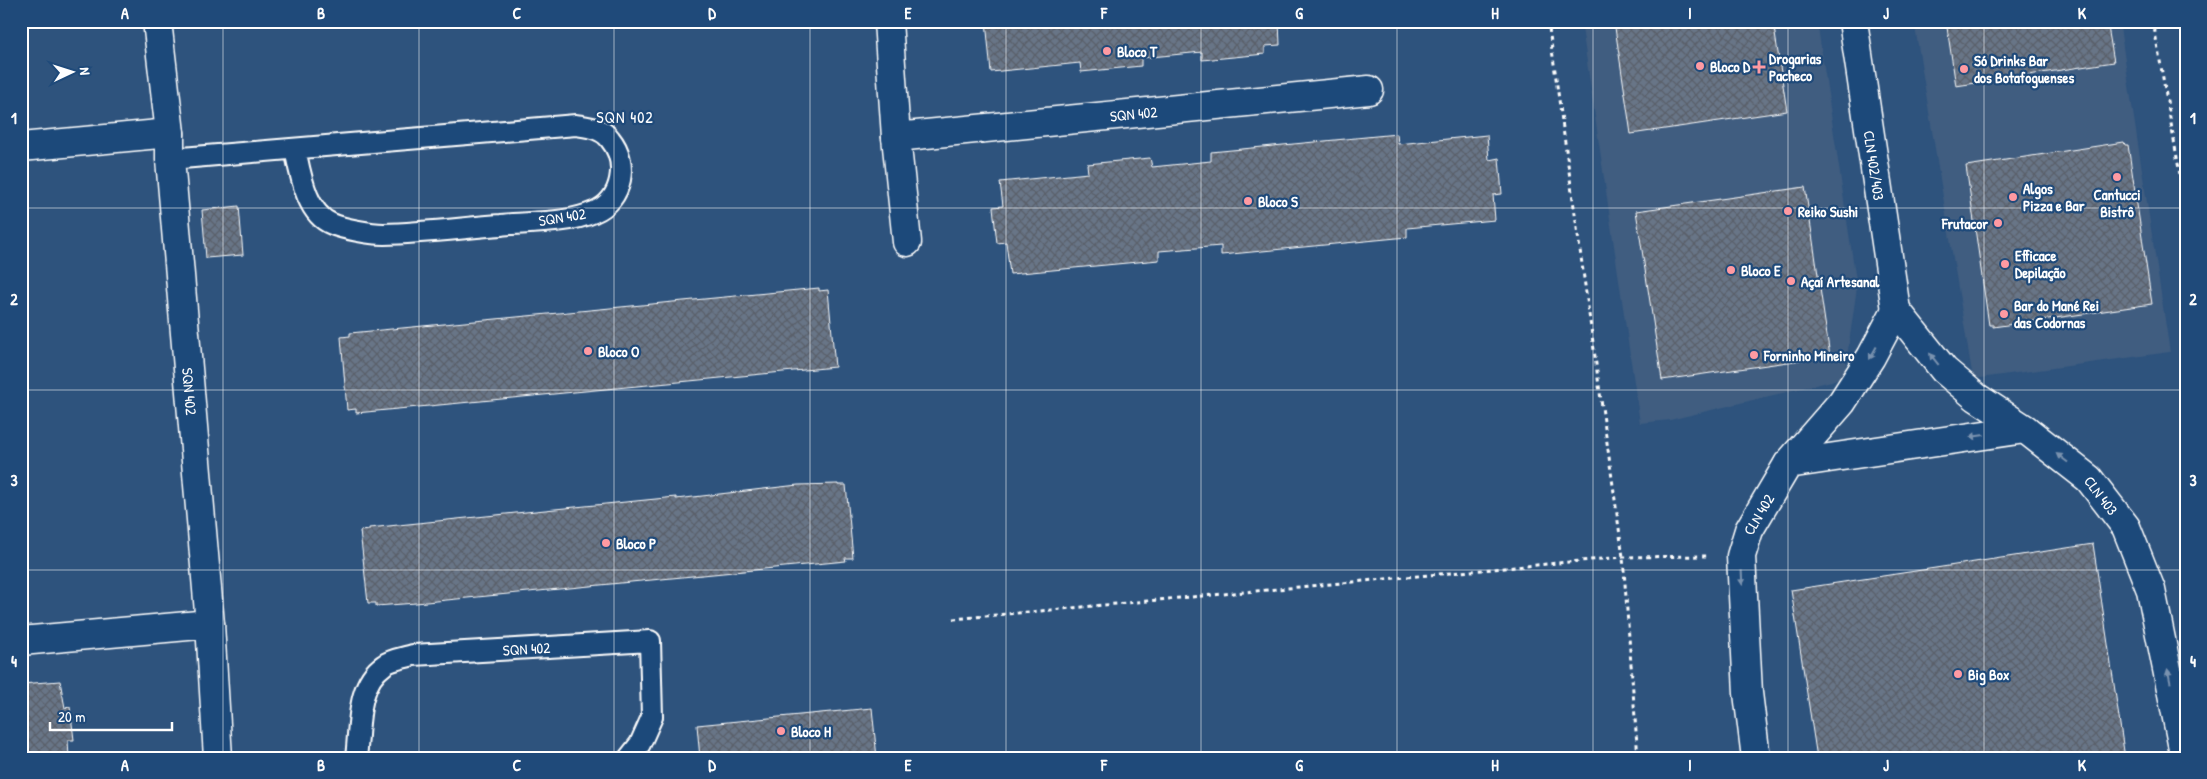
<svg xmlns="http://www.w3.org/2000/svg" width="2207" height="779" font-family="'Patrick Hand',sans-serif">
<style>
.built{fill:#3f5d80}
.building{fill:url(#building-cross-hatch);stroke:#fff}
.lines{fill:none;stroke-linecap:round;stroke-linejoin:round}
.lane-casing{stroke:#fff;stroke-width:24}
.street-casing{stroke:#fff;stroke-width:31}
.secondary-casing{stroke:#fff;stroke-width:31}
.path{stroke:#fff;stroke-width:3;stroke-dasharray:4 4;stroke-linecap:butt}
.lane{stroke:#1f4a7a;stroke-width:20}
.street{stroke:#1f4a7a;stroke-width:28}
.secondary{stroke:#1f4a7a;stroke-width:28}
.oneway{fill:#7992af}
.grid{fill:none;stroke:#fff;stroke-width:1;stroke-opacity:0.55}
.poi-dot{fill:#ff9aa2;stroke:#1f4a7a;stroke-width:2}
.labels{text-anchor:middle;dominant-baseline:central;stroke-width:4.5;stroke-linejoin:round;paint-order:stroke}
.poi-label{font-size:15px;font-weight:bold;fill:#fff;stroke:#1f4a7a;text-anchor:start}
.street-label{font-size:15px;fill:#fff;stroke:#1f4a7a}
.neighbourhood-label{font-size:16px;letter-spacing:1px;fill:#fff;stroke:#1f4a7a}
.neatline{fill:none;stroke:#fff;stroke-width:2}
.grid-label{font-size:16px;text-anchor:middle;font-weight:bold;fill:#fff}
</style>
<defs>
<pattern id="building-cross-hatch" width="8" height="8" patternUnits="userSpaceOnUse" patternTransform="scale(1.25)"><rect width="8" height="8" fill="#687587"/><path d="M0 0l8 8M0 8l8-8" fill="none" stroke="#5a606a"/></pattern>
</defs>
<rect width="100%" height="100%" fill="#2e537d"/>
<filter id="ink" filterUnits="userSpaceOnUse"><feTurbulence type="fractalNoise" baseFrequency=".02" numOctaves="2"/><feDisplacementMap in="SourceGraphic" scale="10" xChannelSelector="R" yChannelSelector="G"/><feConvolveMatrix kernelMatrix="1 2 1 2 8 2 1 2 1" color-interpolation-filters="sRGB"/></filter>
<g filter="url(#ink)">
<g class="built">
<path d="M1581,21h236l40,266 -13,91 -174,42 -30,3z"/>
<path d="M1914,21h205l51,331 -197,27z"/>
</g>
<g class="building">
<path d="M986,21h293l1,24 -15,1v8l-63,6v-8l-61,6v8l-60,6 -1,-9 -89,9z"/>
<path d="M1614,21h159l14,90 -156,23z"/>
<path d="M1946,21h161l7,41 -158,24z"/>
<path d="M1397,134l1,10 89,-9 2,25 10,-2 3,36 -9,1 2,25 -88,8v9l-186,18v-9l-62,5v9l-149,14 -4,-32 -9,1 -4,-36 10,-1 -3,-24 88,-9 -1,-9 63,-6 2,9 59,-6v-9z"/>
<path d="M2124,142l1,3h3l24,159 -159,23v-2h-4l-23,-159z"/>
<path d="M1805,187l25,169 -168,24 -26,-169z"/>
<path d="M239,206l4,49 -37,3 -4,-48z"/>
<path d="M819,288v3l9,-1 7,77 -479,46v-4l-9,1 -6,-73 9,-1v-3z"/>
<path d="M838,484v1h8l7,73h-8l1,3 -430,42 -40,3v-3h-8l-8,-72 9,-1v-2l186,-19 121,-12v2l122,-14z"/>
<path d="M2093,544l32,214h-308l-26,-168z"/>
<path d="M60,681l5,27 5,-1 4,33h-6l1,18h-48v-74z"/>
<path d="M872,708l5,50h-177l-3,-33z"/>
</g>
<g class="lines">
<defs>
<g id="lane">
<path d="M170,159l406,-34c12,2 26,3 34,14 19,23 13,61 -16,73 -27,12 -64,10 -93,13 -39,3 -78,8 -117,9 -12,0 -41,-5 -52,-10 -26,-10 -32,-52 -37,-75"/>
<path id="s1" d="M356,758c4,-31 0,-74 28,-93 7,-6 20,-7 29,-10l237,-14 2,76 -12,27 -11,14"/>
</g>
<g id="street">
<path id="s2" d="M157,21l13,112v26l40,465 8,134"/>
<path id="s3" d="M888,21l8,116 473,-47"/>
<path d="M896,137l11,105"/>
<path d="M21,147l149,-14"/>
<path d="M21,641l189,-17"/>
</g>
<g id="secondary">
<path id="s4" d="M1853,21l43,289 48,60 32,27 49,32 64,50 37,48 25,63 34,168"/>
<path d="M1788,464l237,-35"/>
<path id="s5" d="M1756,758l-8,-65 -7,-137 8,-26 39,-66 54,-62 29,-45 25,-47"/>
</g>
</defs>
<use href="#lane" class="lane-casing"/>
<use href="#street" class="street-casing"/>
<use href="#secondary" class="secondary-casing"/>
<g class="path">
<path d="M1548,21l75,536 15,201"/>
<path d="M2153,21l33,188"/>
<path d="M953,619l670,-62 84,-1"/>
</g>
<use href="#lane" class="lane"/>
<use href="#street" class="street"/>
<use href="#secondary" class="secondary"/>
</g>
<defs><path id="oneway-solid" d="M-6-.8H1V-3.2L6.5 0L1 3.2V.8H-6Z" transform="scale(1.25)"/></defs>
<g class="oneway">
<use href="#oneway-solid" transform="translate(1873 353) rotate(119)"/>
<use href="#oneway-solid" transform="translate(1934 359) rotate(-128)"/>
<use href="#oneway-solid" transform="translate(1977 436) rotate(172)"/>
<use href="#oneway-solid" transform="translate(2062 458) rotate(-143)"/>
<use href="#oneway-solid" transform="translate(1742 578) rotate(87)"/>
<use href="#oneway-solid" transform="translate(2169 676) rotate(-102)"/>
</g>
</g>
<path class="grid" d="M223,21v737M419,21v737M614,21v737M810,21v737M1006,21v737M1201,21v737M1397,21v737M1593,21v737M1788,21v737M1984,21v737M21,208h2165M21,390h2165M21,570h2165"/>
<g class="poi-dot">
<circle cx="1107" cy="51" r="5"/>
<circle cx="1700" cy="66" r="5"/>
<path d="M1756.5 59.5h5v5h5v5h-5v5h-5v-5h-5v-5h5z"/>
<circle cx="1964" cy="69" r="5"/>
<circle cx="2117" cy="177" r="5"/>
<circle cx="2013" cy="197" r="5"/>
<circle cx="1248" cy="201" r="5"/>
<circle cx="1788" cy="211" r="5"/>
<circle cx="1998" cy="223" r="5"/>
<circle cx="2005" cy="264" r="5"/>
<circle cx="1731" cy="270" r="5"/>
<circle cx="1791" cy="281" r="5"/>
<circle cx="2004" cy="314" r="5"/>
<circle cx="588" cy="351" r="5"/>
<circle cx="1754" cy="355" r="5"/>
<circle cx="606" cy="543" r="5"/>
<circle cx="1958" cy="674" r="5"/>
<circle cx="781" cy="731" r="5"/>
</g>
<g class="labels">
<g class="poi-label">
<text x="1117" y="51">Bloco T</text>
<text x="1769" y="58">Drogarias<tspan x="1769" dy="17">Pacheco</tspan></text>
<text x="1974" y="60">Só Drinks Bar<tspan x="1974" dy="17">dos Botafoguenses</tspan></text>
<text x="1710" y="66">Bloco D</text>
<text x="2023" y="188">Algos<tspan x="2023" dy="17">Pizza e Bar</tspan></text>
<text x="2117" y="194" text-anchor="middle">Cantucci<tspan x="2117" dy="17">Bistrô</tspan></text>
<text x="1258" y="201">Bloco S</text>
<text x="1798" y="211">Reiko Sushi</text>
<text x="1988" y="223" text-anchor="end">Frutacor</text>
<text x="2015" y="255">Efficace<tspan x="2015" dy="17">Depilação</tspan></text>
<text x="1741" y="270">Bloco E</text>
<text x="1801" y="281">Açaí Artesanal</text>
<text x="2014" y="305">Bar do Mané Rei<tspan x="2014" dy="17">das Codornas</tspan></text>
<text x="598" y="351">Bloco O</text>
<text x="1764" y="355">Forninho Mineiro</text>
<text x="616" y="543">Bloco P</text>
<text x="1968" y="674">Big Box</text>
<text x="791" y="731">Bloco H</text>
</g>
<g class="street-label">
<text stroke="none"><textPath href="#s3" startOffset="355">SQN 402</textPath></text>
<text stroke="none"><textPath href="#s4" startOffset="146">CLN 402/403</textPath></text>
<text transform="translate(562 217) rotate(-9)">SQN 402</text>
<text stroke="none"><textPath href="#s2" startOffset="372">SQN 402</textPath></text>
<text stroke="none"><textPath href="#s4" startOffset="571">CLN 403</textPath></text>
<text stroke="none"><textPath href="#s5" startOffset="248">CLN 402</textPath></text>
<text stroke="none"><textPath href="#s1" startOffset="245">SQN 402</textPath></text>
</g>
<g class="neighbourhood-label">
<text x="625" y="117">SQN 402</text>
</g>
</g>
<rect width="2207" height="779" fill="none" stroke="#1f4a7a" stroke-width="55"/>
<g transform="translate(72 72) rotate(86)" stroke="#1f4a7a" stroke-width="4" paint-order="stroke">
<path d="M0-4L9 19L0 12L-9 19Z" fill="#ffffff"/>
<text y="-8" font-size="14" font-weight="bold" text-anchor="middle" fill="#ffffff">N</text>
</g>
<path d="M50 722v8h122v-8" fill="none" stroke="#ffffff" stroke-width="2.5"/>
<text x="58" y="722" font-size="15" fill="#ffffff" stroke="#1f4a7a" stroke-width="4" paint-order="stroke">20 m</text>
<rect x="28" y="28" width="2152" height="724" class="neatline"/>
<g class="grid-label">
<text x="125" y="19">A</text>
<text x="321" y="19">B</text>
<text x="517" y="19">C</text>
<text x="712" y="19">D</text>
<text x="908" y="19">E</text>
<text x="1104" y="19">F</text>
<text x="1299" y="19">G</text>
<text x="1495" y="19">H</text>
<text x="1690" y="19">I</text>
<text x="1886" y="19">J</text>
<text x="2082" y="19">K</text>
<text x="14" y="124">1</text>
<text x="2193" y="124">1</text>
<text x="14" y="305">2</text>
<text x="2193" y="305">2</text>
<text x="14" y="486">3</text>
<text x="2193" y="486">3</text>
<text x="14" y="667">4</text>
<text x="2193" y="667">4</text>
<text x="125" y="771">A</text>
<text x="321" y="771">B</text>
<text x="517" y="771">C</text>
<text x="712" y="771">D</text>
<text x="908" y="771">E</text>
<text x="1104" y="771">F</text>
<text x="1299" y="771">G</text>
<text x="1495" y="771">H</text>
<text x="1690" y="771">I</text>
<text x="1886" y="771">J</text>
<text x="2082" y="771">K</text>
</g>
</svg>
